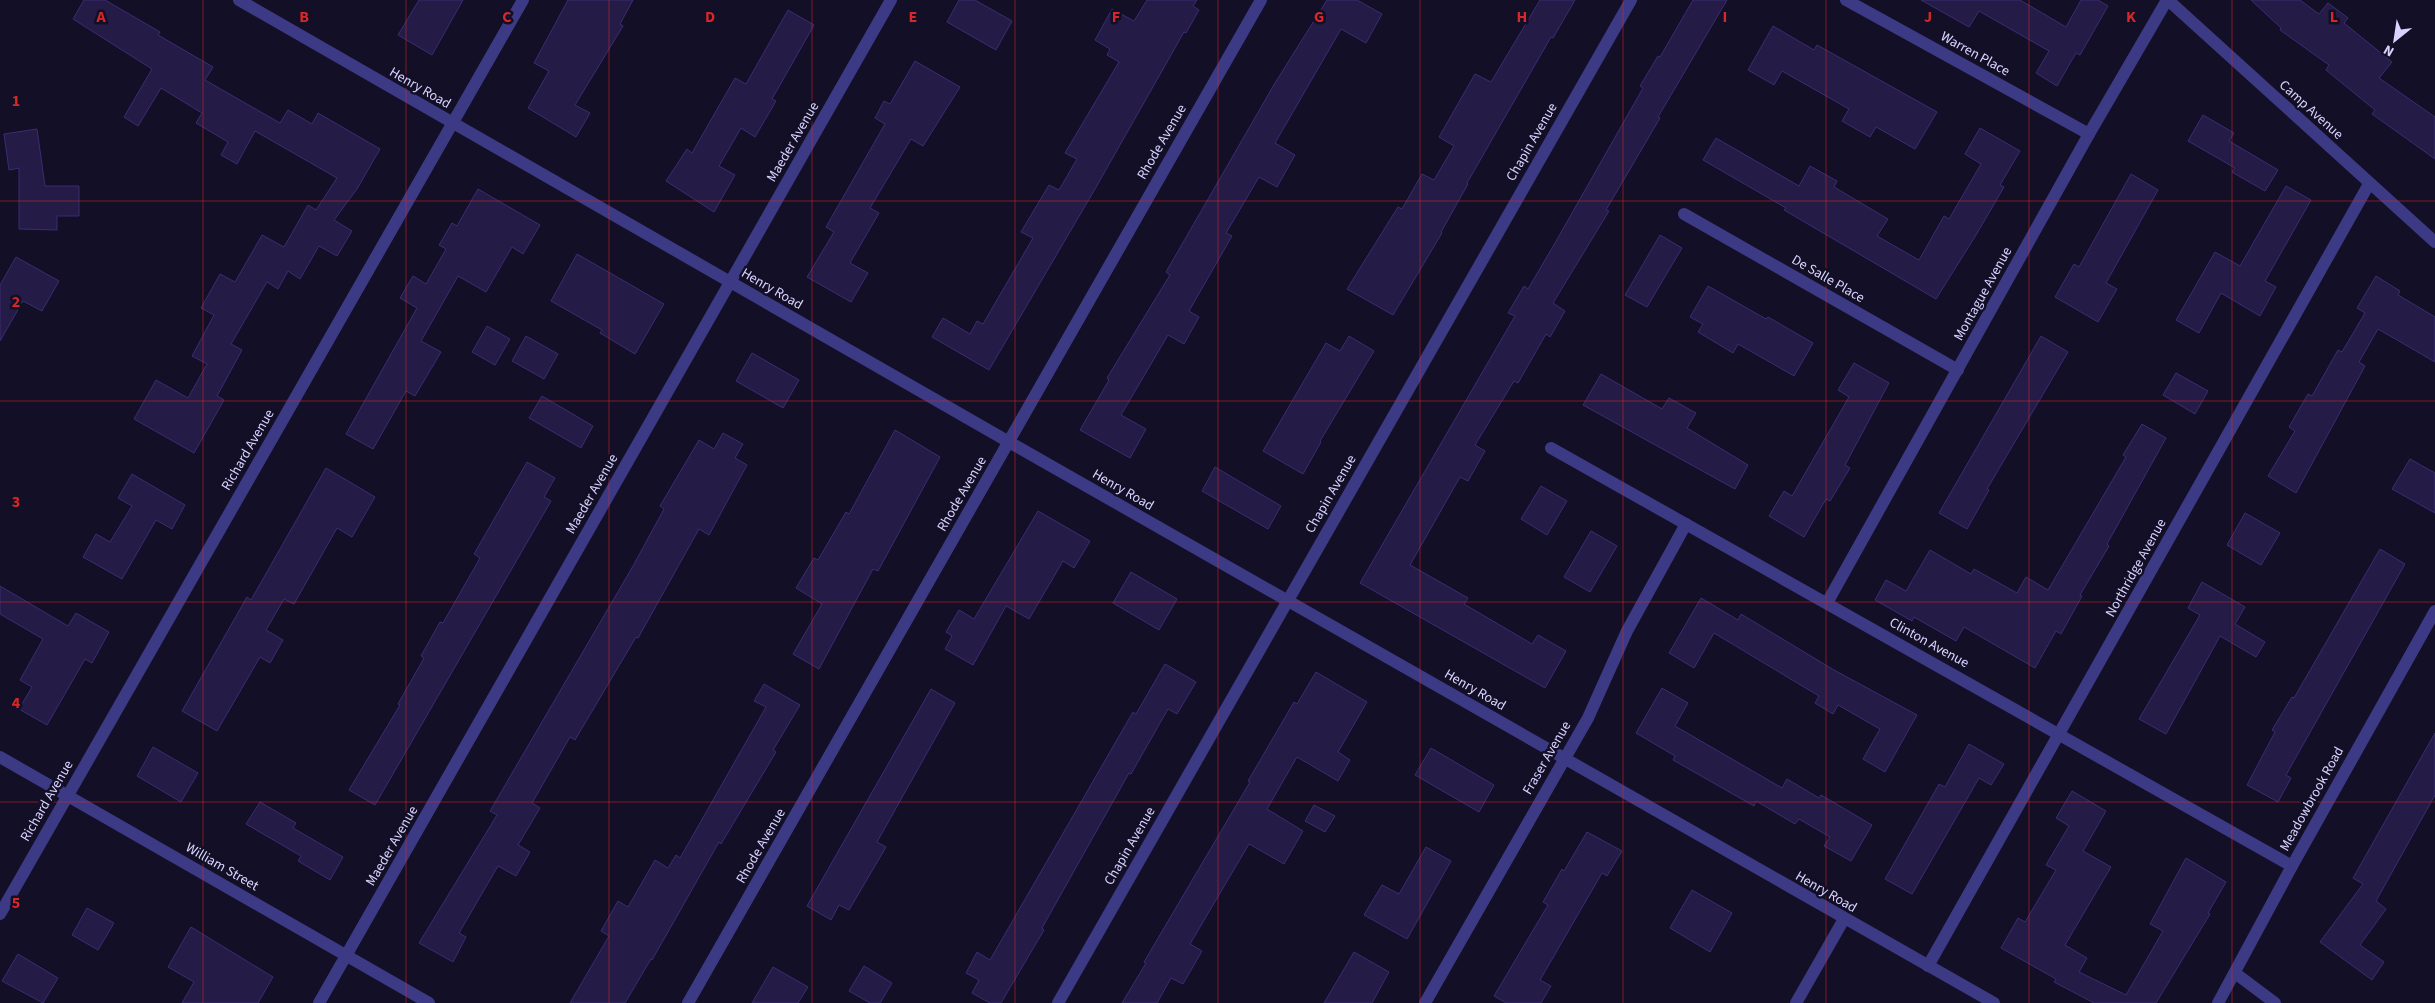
<svg xmlns="http://www.w3.org/2000/svg" width="2435" height="1003" font-family="'Source Sans 3',sans-serif">
<style>
.building{fill:#241b47;stroke:#3b2d73}
.lines{fill:none;stroke-linecap:round;stroke-linejoin:round}
.minor{stroke:#3d3a85;stroke-width:12}
.tertiary{stroke:#3d3a85;stroke-width:12}
.grid{fill:none;stroke:#d62828;stroke-width:1;stroke-opacity:0.55}
.labels{text-anchor:middle;dominant-baseline:central;stroke-width:5;stroke-linejoin:round;paint-order:stroke}
.street-label{font-size:14px;fill:#d9d4ff;stroke:#130f26}
.grid-label{font-size:16px;text-anchor:middle;font-weight:bold;fill:#d62828;stroke:#130f26;stroke-width:5;stroke-linejoin:round;paint-order:stroke}
</style>
<rect width="100%" height="100%" fill="#130f26"/>
<g class="building">
<path d="M84,0h21l55,32 -2,3 55,32 -8,13 75,43 8,-13 24,14 6,-11 62,36 -23,40 -23,31 18,11 -15,25 -18,-10 -19,33 -12,-8 -10,18 -11,-7 -36,62 11,6 -25,46 7,4 -30,53 -60,-34 22,-39 32,18 19,-34 -15,-8 22,-41 -13,-7 19,-34 15,8 27,-47 22,12 24,-42 8,5 21,-32 -82,-47 -18,33 -16,-9 7,-13 -32,-19 6,-10 -41,-25 -23,38 -14,-9 28,-48 -79,-50z"/>
<path d="M419,0h44l-31,55 -34,-20z"/>
<path d="M568,0h65l-13,24 3,2 -48,79 15,8 -14,24 -48,-29 21,-37 -15,-8z"/>
<path d="M959,0h16l37,21 -16,29 -49,-28z"/>
<path d="M1147,0h50l-4,6 6,4 -13,23 -2,-1 -89,157 -106,181 -57,-33 11,-19 27,16 7,-13 6,3 50,-86 -12,-6 28,-47 10,5 18,-31 -12,-6 54,-91 -12,-7 3,-6 -15,-9 17,-31 22,12z"/>
<path d="M1327,0h30l25,14 -16,29 -25,-14 -66,114 20,12 -18,32 -18,-10 -33,56 6,3 -43,75 10,6 -15,27 -16,-9 -47,80 25,14 -16,29 -50,-28 29,-50 -2,-2 63,-103 -4,-3 109,-189z"/>
<path d="M1540,0h35l-22,38 -2,-1 -84,146 1,1 -27,48 1,1 -49,82 -46,-26 51,-82 4,2 20,-35 12,6 20,-34 -15,-9 36,-63 16,8z"/>
<path d="M1693,0h34l-69,117 2,1 -54,92 3,1 -56,92 12,8 -15,26 -4,-3 -28,49 -4,-2 -39,64 10,6 -17,30 -8,-4 -50,88 58,33 -4,6 68,40 6,-9 28,16 -21,37 -185,-105 155,-267 -7,-3 16,-27 4,3 27,-46 88,-155 -3,-2 18,-30 2,1z"/>
<path d="M1921,0h99l46,27 15,-27h17l10,6 -28,49 -4,-2 -19,33 -21,-13 13,-22 -70,-40 -10,16z"/>
<path d="M2251,0h49l19,14 9,-11 20,15 -4,5 48,39 -13,16 56,39v42l-63,-45 3,-4 -49,-40 3,-5 -49,-35 1,-2z"/>
<path d="M788,10l26,15 -42,74 4,2 -21,36 -14,-9 -22,38 16,9 -21,37 -48,-31 21,-32 5,4 43,-75 11,6z"/>
<path d="M1773,26l41,24 3,-5 120,67 -22,37 -39,-22 -6,10 -28,-16 7,-12 -67,-38 -8,14 -26,-15z"/>
<path d="M915,61l45,26 -37,59 -12,-7 -41,69 9,5 -29,50 18,10 -17,29 -44,-25 27,-45 -8,-5 59,-103 -10,-6 9,-17 6,3z"/>
<path d="M2203,115l31,18 -5,8 49,29 -13,21 -33,-19 3,-4 -47,-27z"/>
<path d="M1980,128l40,23 -20,34 4,2 -28,48 -40,64 -152,-89 2,-2 -83,-48 13,-22 83,48 11,-20 27,15 -3,6 54,32 -11,17 42,24 25,-44 5,3 32,-55 -16,-10z"/>
<path d="M37,129l8,57h34v30h-22v14l-38,-1v-61l-10,2 -5,-36z"/>
<path d="M2131,174l27,16 -52,93 11,6 -19,33 -43,-25 19,-33 5,3z"/>
<path d="M2286,186l25,14 -46,81 11,6 -16,29 -39,-23 -22,40 -23,-13 39,-68 25,14z"/>
<path d="M478,189l62,36 -17,29 -11,-7 -26,45 -28,-16 -37,65 20,11 -26,44 -9,-5 -33,58 -27,-15 71,-126 -17,-10 13,-22 13,8 20,-35 -7,-4 13,-22 5,3z"/>
<path d="M1660,235l22,13 -35,59 -22,-12z"/>
<path d="M577,254l87,50 -29,50 -35,-21 2,-3 -51,-29z"/>
<path d="M16,257l43,24 -17,30 -19,-10 -23,40v-56z"/>
<path d="M2376,276l24,15 -2,4 37,22v45l-57,-33 -19,33 6,4 -69,127 -28,-17 27,-45 -6,-4 19,-33 4,2 26,-46 4,2 23,-39 -8,-5z"/>
<path d="M1708,286l58,33 2,-2 45,26 -19,33 -56,-32 -5,9 -35,-21 5,-8 -13,-7z"/>
<path d="M487,326l23,13 -15,26 -23,-13z"/>
<path d="M526,336l32,18 -14,25 -32,-18z"/>
<path d="M1349,336l25,15 -54,90 1,1 -18,32 -40,-23 63,-108 14,8z"/>
<path d="M2041,336l27,16 -81,137 2,1 -22,39 -28,-16z"/>
<path d="M752,353l47,27 -16,28 -47,-27z"/>
<path d="M1854,363l35,20 -44,82 5,3 -20,33 -4,-2 -22,38 -35,-21 15,-25 8,5 57,-99 -11,-7z"/>
<path d="M2176,373l32,18 -13,23 -32,-19z"/>
<path d="M1601,374l61,35 7,-11 27,15 -9,15 61,37 -13,24 -152,-84z"/>
<path d="M542,396l51,30 -12,22 -52,-30z"/>
<path d="M2142,424l24,14 -59,106 2,2 -29,49 2,1 -21,38 -5,-3 -21,37 -71,-41 -8,14 -42,-24 -2,4 -37,-21 11,-20 20,11 24,-41 41,24 3,-5 43,24 9,-16 22,13 78,-133 -3,-2z"/>
<path d="M895,430l45,27 -62,114 -5,-2 -54,100 -26,-15 29,-50 -26,-16 18,-30 4,2 28,-48 3,2z"/>
<path d="M723,433l20,11 -8,14 12,7 -38,70 -10,-6 -61,109 -2,-1 -61,103 -5,-3 -38,66 8,5 -22,37 12,7 -14,24 -18,-10 -39,67 7,4 -13,25 -34,-19 78,-128 -7,-4 143,-245 31,-57 -4,-3 39,-66 15,9z"/>
<path d="M2410,459l25,14v40l-43,-24z"/>
<path d="M527,462l28,16 -11,19 7,4 -176,304 -26,-15 51,-85 -2,-1 26,-46 -3,-2 19,-34 3,1 37,-65 -6,-4z"/>
<path d="M1215,467l66,39 -13,23 -66,-38z"/>
<path d="M326,468l49,29 -23,40 -15,-9 -43,76 -10,-5 -18,31 17,10 -13,23 -10,-6 -43,74 -35,-20 65,-114 4,3z"/>
<path d="M132,474l53,31 -13,24 -16,-9 -34,59 -39,-22 13,-23 14,8 22,-36 -14,-8z"/>
<path d="M1541,486l26,15 -20,34 -26,-16z"/>
<path d="M1038,511l52,30 -16,27 -11,-7 -34,58 -23,-13 -33,59 -28,-16 7,-13 -6,-4 13,-22 15,9z"/>
<path d="M2245,513l35,20 -19,32 -34,-20z"/>
<path d="M1591,531l26,15 -27,46 -26,-15z"/>
<path d="M2380,549l25,15 -119,211 5,3 -13,24 -31,-17 28,-53 -3,-2 20,-33 2,1z"/>
<path d="M1131,572l46,27 -18,31 -46,-27z"/>
<path d="M2202,582l43,25 -10,17 30,18 -9,15 -36,-21 -54,98 -27,-15 61,-104 -12,-7z"/>
<path d="M0,586l68,40 8,-13 33,19 -17,31 -7,-4 -38,66 -28,-16 13,-22 -12,-7 23,-41 -43,-25z"/>
<path d="M1701,598l37,22 3,-6 93,56 83,45 -32,57 -22,-13 17,-30 -42,-24 -5,9 -18,-11 4,-7 -105,-63 -20,35 -25,-15z"/>
<path d="M1165,664l31,18 -19,32 -9,-5 -37,65 -2,-1 -87,155 2,2 -43,73h-11l-18,-10 7,-13 -13,-7 11,-21 13,8 143,-248 3,2z"/>
<path d="M1316,672l51,30 -29,50 12,8 -12,21 -41,-24 -30,52 36,22 -19,33 -35,-20 -59,100 12,7 -19,33 -12,-6 -14,25h-35l24,-40 -2,-1 106,-180 -2,-1 46,-79 3,2z"/>
<path d="M764,684l36,21 -27,45 3,2 -55,92 -2,-2 -67,118 -1,-1 -26,44h-55l39,-67 -8,-5 17,-30 10,6 27,-47 13,8 8,-13 4,3 86,-151 -12,-6z"/>
<path d="M1662,688l26,15 -13,23 107,62 5,-9 32,19 2,-3 51,30 -21,36 -27,-15 6,-9 -31,-18 -4,5 -39,-23 -2,5 -81,-46 2,-4 -39,-23z"/>
<path d="M931,689l24,14 -78,139 9,5 -37,63 -10,-5 -8,15 -24,-14z"/>
<path d="M2435,733v62l-59,106 10,8 -26,36 24,17 -12,18 -52,-38 43,-58 -10,-6z"/>
<path d="M1969,744l35,20 -13,21 -12,-7 -67,116 -27,-15 54,-95 6,3z"/>
<path d="M153,747l45,26 -17,29 -44,-26z"/>
<path d="M1431,748l63,37 -15,27 -64,-37z"/>
<path d="M2072,791l34,20 -23,40 28,16 -46,78 22,13 -8,14 47,23 37,-64 -13,-7 36,-66 40,24 -18,31 2,1 -54,89h-62l-40,-21 2,-3 -55,-31 17,-30 7,4 31,-52 -10,-5 23,-39 -13,-8z"/>
<path d="M260,802l36,21 -3,5 50,29 -13,23 -32,-19 3,-5 -55,-32z"/>
<path d="M1314,805l21,11 -10,16 -20,-11z"/>
<path d="M1587,832l35,19 -15,25 -5,-3 -62,107 11,6 -10,17h-35l-12,-7 54,-91 -5,-3 19,-33 2,2z"/>
<path d="M1426,847l25,14 -44,78 -43,-24 18,-30 17,9z"/>
<path d="M1692,890l40,23 -22,39 -40,-24z"/>
<path d="M87,908l27,15 -16,27 -26,-15z"/>
<path d="M191,927l82,50 -15,26h-76l12,-21 -26,-15z"/>
<path d="M1354,952l35,20 -17,31h-48z"/>
<path d="M18,954l40,24 -15,25 -41,-22z"/>
<path d="M864,966l28,17 -12,20h-10l-21,-12z"/>
<path d="M773,967l35,20 -10,16h-46z"/>
</g>
<g class="lines">
<g class="minor">
<path d="M239,0l770,442 985,561"/>
<path d="M1846,0l243,134"/>
<path d="M1684,214l274,156"/>
<path d="M1551,448l741,418"/>
<path d="M1827,603l262,-469 78,-134"/>
<path d="M0,757l429,246"/>
<path d="M0,914l523,-914"/>
<path d="M1928,966l441,-782"/>
<path d="M319,1003l572,-1003"/>
<path d="M688,1003l573,-1003"/>
<path d="M1058,1003l573,-1003"/>
<path d="M1425,1003l163,-285 39,-87 59,-107"/>
<path d="M1796,1003l48,-84"/>
</g>
<g class="tertiary">
<path d="M2168,0l267,242"/>
<path d="M2235,973l40,30"/>
<path d="M2218,1003l74,-137 143,-255"/>
</g>
</g>
<path class="grid" d="M203,0v1003M406,0v1003M609,0v1003M812,0v1003M1015,0v1003M1218,0v1003M1420,0v1003M1623,0v1003M1826,0v1003M2029,0v1003M2232,0v1003M0,201h2435M0,401h2435M0,602h2435M0,802h2435"/>
<g class="labels">
<g class="street-label">
<text transform="translate(1975 54) rotate(29)">Warren Place</text>
<text transform="translate(420 88) rotate(30)">Henry Road</text>
<text transform="translate(2311 110) rotate(42)">Camp Avenue</text>
<text transform="translate(793 142) rotate(-60)">Maeder Avenue</text>
<text transform="translate(1162 142) rotate(-60)">Rhode Avenue</text>
<text transform="translate(1532 142) rotate(-60)">Chapin Avenue</text>
<text transform="translate(1828 279) rotate(30)">De Salle Place</text>
<text transform="translate(772 289) rotate(30)">Henry Road</text>
<text transform="translate(1983 294) rotate(-61)">Montague Avenue</text>
<text transform="translate(248 450) rotate(-60)">Richard Avenue</text>
<text transform="translate(1123 490) rotate(30)">Henry Road</text>
<text transform="translate(592 494) rotate(-60)">Maeder Avenue</text>
<text transform="translate(962 494) rotate(-60)">Rhode Avenue</text>
<text transform="translate(1331 494) rotate(-60)">Chapin Avenue</text>
<text transform="translate(2136 568) rotate(-61)">Northridge Avenue</text>
<text transform="translate(1929 643) rotate(29)">Clinton Avenue</text>
<text transform="translate(1475 690) rotate(30)">Henry Road</text>
<text transform="translate(1547 758) rotate(-60)">Fraser Avenue</text>
<text transform="translate(2312 799) rotate(-61)">Meadowbrook Road</text>
<text transform="translate(47 801) rotate(-60)">Richard Avenue</text>
<text transform="translate(392 846) rotate(-60)">Maeder Avenue</text>
<text transform="translate(761 846) rotate(-60)">Rhode Avenue</text>
<text transform="translate(1130 846) rotate(-60)">Chapin Avenue</text>
<text transform="translate(222 867) rotate(30)">William Street</text>
<text transform="translate(1826 892) rotate(30)">Henry Road</text>
</g>
</g>
<g class="grid-label">
<text x="101" y="22">A</text>
<text x="304" y="22">B</text>
<text x="507" y="22">C</text>
<text x="710" y="22">D</text>
<text x="913" y="22">E</text>
<text x="1116" y="22">F</text>
<text x="1319" y="22">G</text>
<text x="1522" y="22">H</text>
<text x="1725" y="22">I</text>
<text x="1928" y="22">J</text>
<text x="2131" y="22">K</text>
<text x="2334" y="22">L</text>
<text x="16" y="106">1</text>
<text x="16" y="307">2</text>
<text x="16" y="507">3</text>
<text x="16" y="708">4</text>
<text x="16" y="908">5</text>
</g>
<g transform="translate(2395 40) rotate(210)" stroke="#130f26" stroke-width="4" paint-order="stroke">
<path d="M0-4L9 19L0 12L-9 19Z" fill="#d9d4ff"/>
<text y="-8" font-size="14" font-weight="bold" text-anchor="middle" fill="#d9d4ff">N</text>
</g>
</svg>
